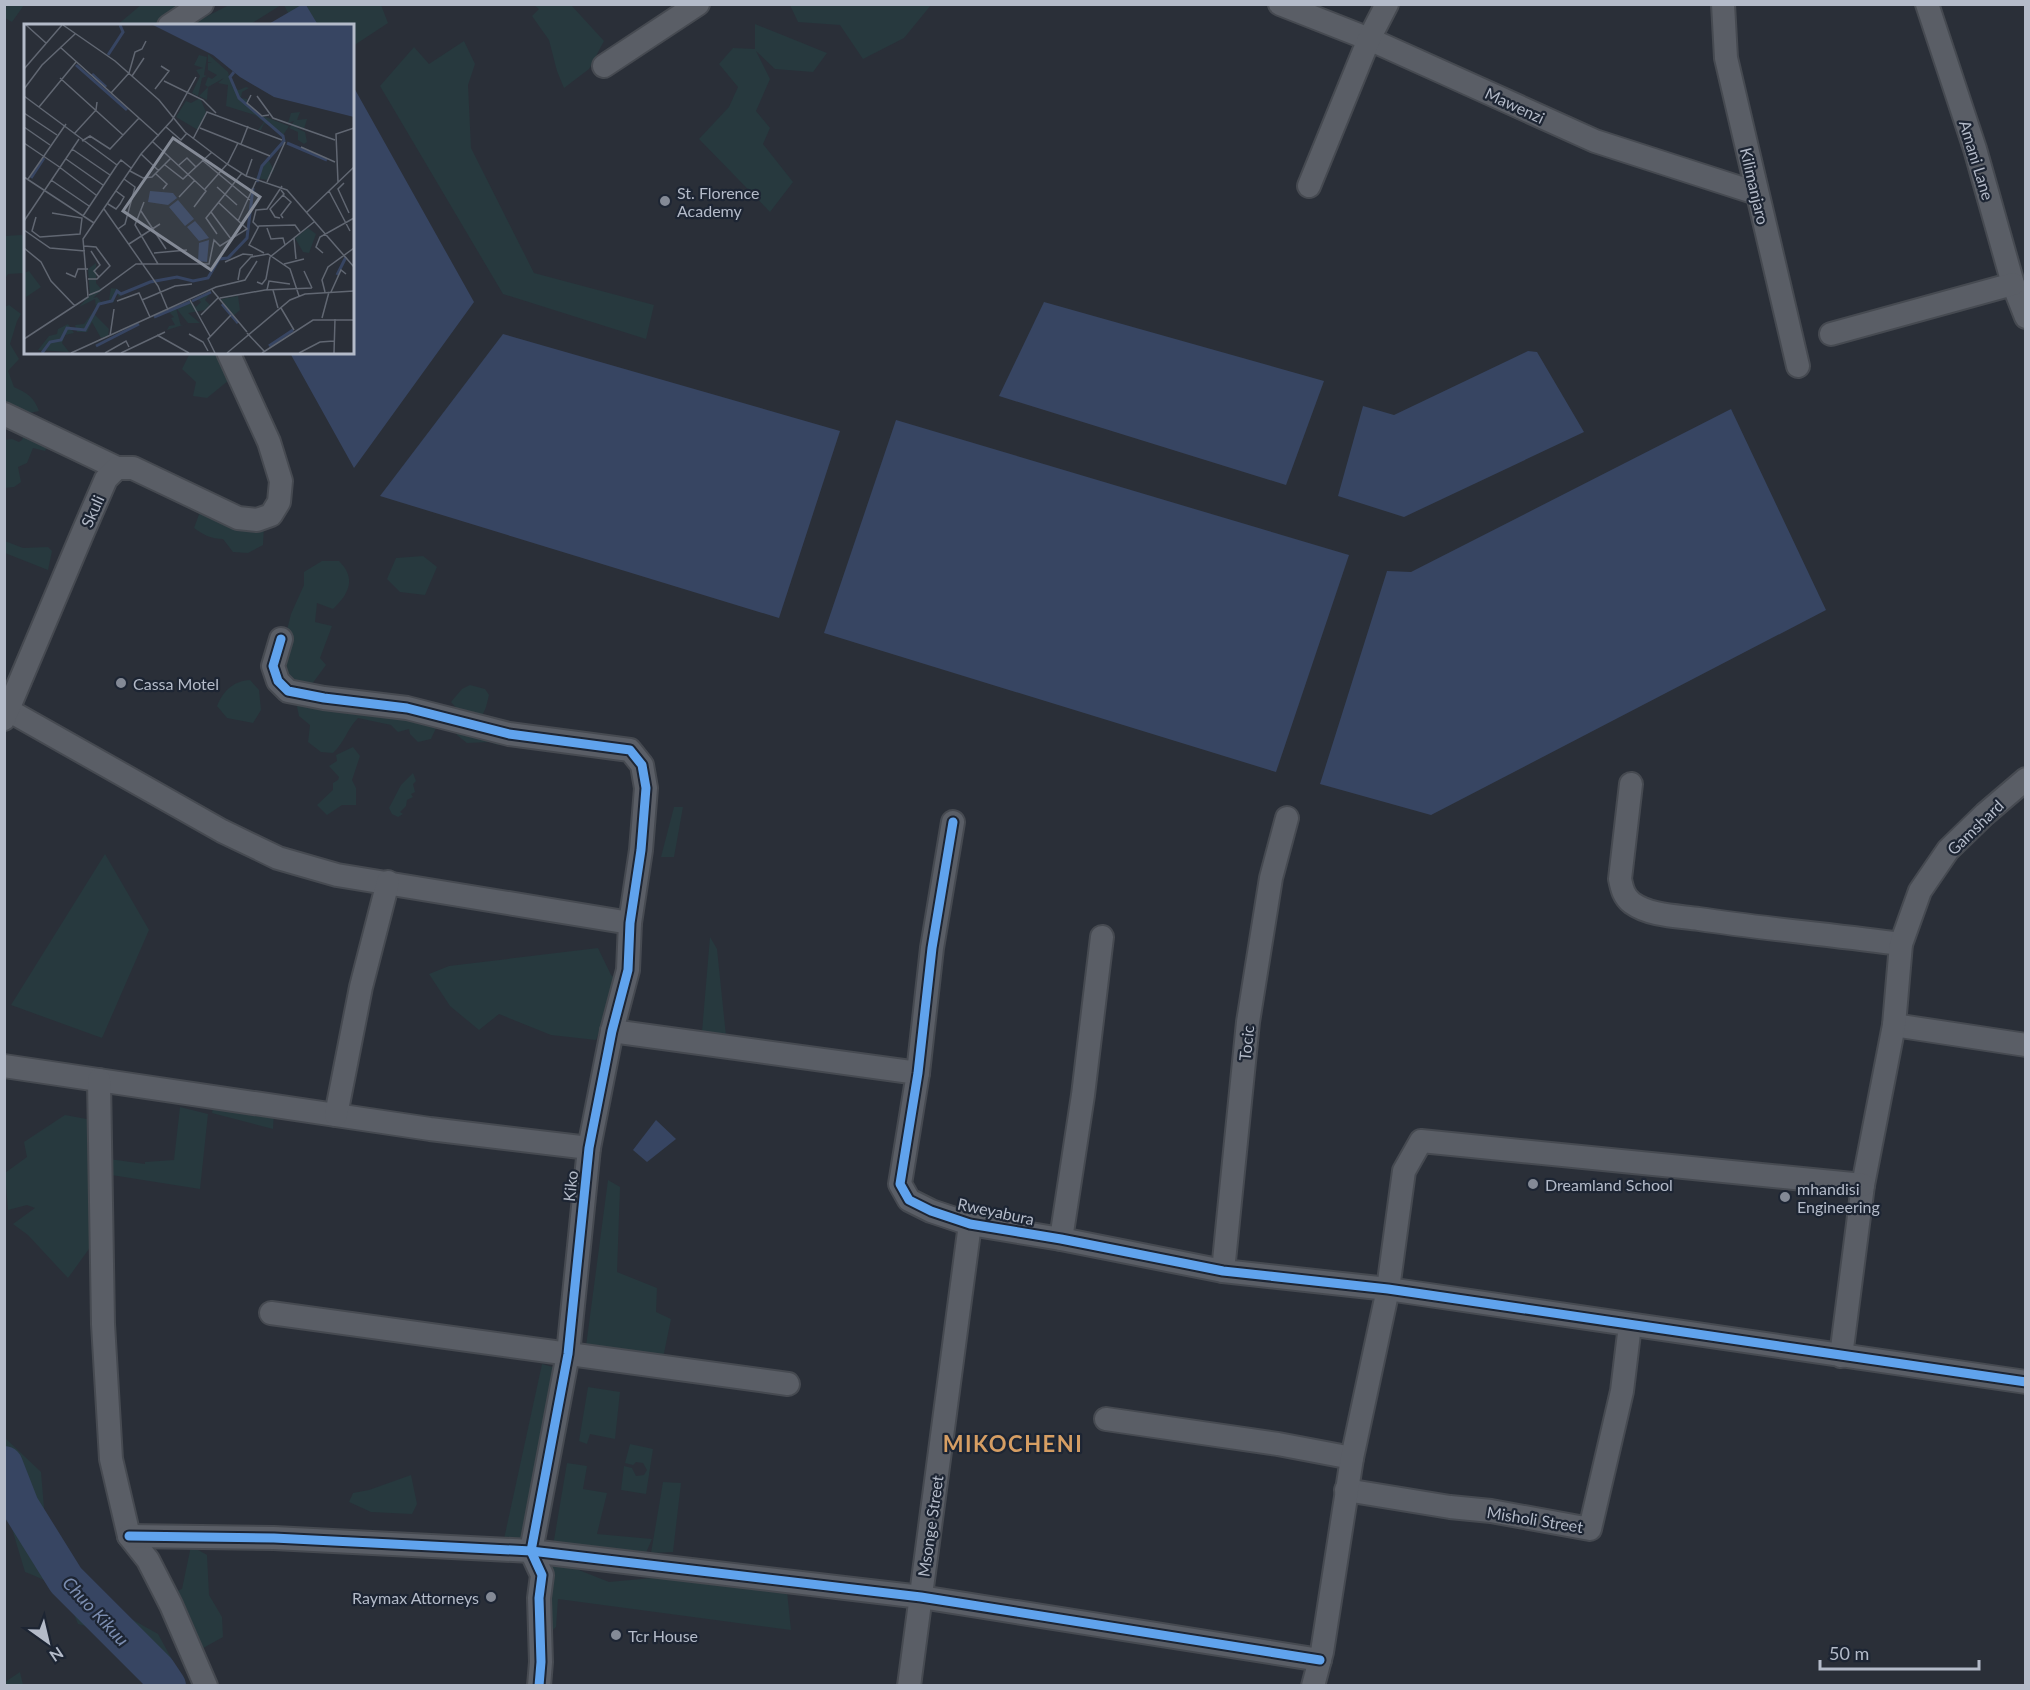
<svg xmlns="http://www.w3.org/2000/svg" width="2030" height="1690" font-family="Lato,sans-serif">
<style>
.green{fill:#27393e}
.water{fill:#374562}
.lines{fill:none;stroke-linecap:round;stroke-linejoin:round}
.river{stroke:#374562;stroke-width:38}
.minor-casing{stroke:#464a51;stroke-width:26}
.minor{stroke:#5a5e66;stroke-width:22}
.cycleway-casing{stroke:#1d2533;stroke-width:13}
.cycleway{stroke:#60a3ed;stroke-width:9}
.poi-dot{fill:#848a96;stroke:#1d2533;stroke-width:2}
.labels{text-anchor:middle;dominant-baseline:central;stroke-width:4.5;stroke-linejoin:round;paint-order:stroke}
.street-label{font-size:16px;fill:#b4bbc9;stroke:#1d2533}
.poi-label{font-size:16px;fill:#b4bbc9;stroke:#1d2533;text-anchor:start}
.water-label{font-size:18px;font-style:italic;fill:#7c8eb1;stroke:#1d2533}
.district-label{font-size:22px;font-weight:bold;letter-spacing:1.5px;fill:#d69e63;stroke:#1d2533}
.inset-river{fill:none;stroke:#374562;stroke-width:3}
.inset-road{fill:none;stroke:#616772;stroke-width:1.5}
.view{fill:#848a96;fill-opacity:0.15;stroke:#848a96;stroke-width:3}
.inset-edge{fill:none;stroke:#b4bbc9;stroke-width:3}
</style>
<rect width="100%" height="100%" fill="#2a2f38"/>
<g class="green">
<path d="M4,5l1,-1 19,1 -12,17 -7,-4z"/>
<path d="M141,5h50l-32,20 -43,1z"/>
<path d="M229,5h52l-32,20 -61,1z"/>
<path d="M284,5h97l7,18 -35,23 -1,-20 -58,-1z"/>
<path d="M534,5h37l33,36 -15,28 -25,19 -7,-17 -8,-31 -17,-24 7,-7z"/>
<path d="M790,5h141l-27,33 -41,21 -23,-34 -42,-3z"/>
<path d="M755,24l72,29 -14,19 -38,-3 -19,-18 14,28 -14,32 14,17 -7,16 30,38 -23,30 -71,-73 30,-32 9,-20 -19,-23 14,-16 22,1z"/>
<path d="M464,41l11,23 -7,21 3,63 63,125 120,32 -8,34 -143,-45 -123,-208 34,-39 15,17z"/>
<path d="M21,235l4,1v37l-17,1 -3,5v-43z"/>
<path d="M9,305l12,9 -4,7 -7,23 9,15 -11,12 6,16c13,6 20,10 25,24l-19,4 -15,-8 -1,-100z"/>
<path d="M190,353h34l5,27 -22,18 -14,-2 3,-14 -14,-13z"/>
<path d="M25,432l24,11 -4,8 -12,-3 -6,15 -9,4 3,15 -7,5 -9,1v-48l7,-1 7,3 3,-2z"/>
<path d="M201,509l63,16 -1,20 -15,8 -15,-1 -10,-13c-12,0 -19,-4 -29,-11z"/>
<path d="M5,541l18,7 25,-1 4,4 -4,19 -43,-17z"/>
<path d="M423,556l14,11 -12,28 -25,-3 -13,-13 9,-21z"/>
<path d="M322,561h17c17,17 11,32 -6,48l-16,-6 -2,19 17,4 -12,32 6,7 -17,23 -33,-14 15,-60 13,-29v-13z"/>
<path d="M250,680l9,10 2,20 -8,13 -26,-5 -10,-12c6,-15 16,-25 33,-26z"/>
<path d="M470,685l15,4 4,6 -3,12 -6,14 26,16 -8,8 -8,-3 -23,1 -10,-8 -6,-9 7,-16 -7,-8 11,-13z"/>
<path d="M296,702l78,6 73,21 -11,-1 -5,11 -13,3 -8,-8 -1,-5 -11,3 -7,-7 -33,-7c-11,11 -14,25 -25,35l-12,-1 -13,-10 2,-17 -11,-9z"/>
<path d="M353,747l7,9 -8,24 4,8v17h-14l-15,10 -10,-10 16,-15v-7l5,-3 1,-3 -10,-11 8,-5 -1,-6z"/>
<path d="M413,773l3,8 -3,3 2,8 -4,2 2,3 -6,3 -1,6 -6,6 3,2 -5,3 -6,-3 -3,-6 12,-23z"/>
<path d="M674,807h9l-9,50h-13z"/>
<path d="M105,854l44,76 -47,108 -91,-33z"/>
<path d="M710,937l7,12 9,87 -24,-4z"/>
<path d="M598,948l13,27 13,10 -19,33 -9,22 -45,-5 -52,-21 -20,16 -29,-24 -21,-32 20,-8z"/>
<path d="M215,1096l59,16 -1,17 -61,-16z"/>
<path d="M180,1107l28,7 -8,75 -95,-15 8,16 -14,45 -31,43 -40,-43 -15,-11 22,-16 -8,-3 -19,5 -3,-37 22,-16 -3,-15 41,-27 27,5 -5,26 10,17 12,-4 36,5v-2l29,-2z"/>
<path d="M608,1180l12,7 -3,85 40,16 -1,24 15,7 -9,44 -77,-9z"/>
<path d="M542,1364l18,5 -26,177 -32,2z"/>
<path d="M588,1387l32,5 -5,47 -25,-5 -3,10 -8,-3z"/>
<path d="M5,1438l36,34 5,59 27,49 53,36 32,18 28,51h-35l-48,-55 -25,-6c-13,-34 -20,-39 -53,-52l-20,-67z"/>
<path d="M630,1444l23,5 -7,45 -25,-4 3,-24 8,2 4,8 8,-1 3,-5 -4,-7 -7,-1 -3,3 -8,-2z"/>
<path d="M567,1463l20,3 -4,23 24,4 -10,41 55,5 -7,16 -92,-9z"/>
<path d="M411,1475l6,29 -5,10 -41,-2 -22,-10 4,-9 16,-3z"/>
<path d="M663,1482l18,1 -8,69 -22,1z"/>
<path d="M191,1546l16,9 2,40 13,22 1,20 -27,15 -27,-58 13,-5z"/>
<path d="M551,1559l58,23 43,-4 134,4 5,48 -233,-31 -2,28 -19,18z"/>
<path d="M20,1672l3,13h-18v-3z"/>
</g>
<g class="water">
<path d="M303,4l3,1 12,20h-51z"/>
<path d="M353,86l121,216 -120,166 -64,-115 62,-1z"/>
<path d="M1044,302l280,79 -38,104 -287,-89z"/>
<path d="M503,334l337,97 -61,187 -399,-122z"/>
<path d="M1528,351l9,1 47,80 -180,85 -66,-21 25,-90 31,9z"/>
<path d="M1731,409l95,201 -395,205 -111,-31 67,-213 24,1z"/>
<path d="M896,420l453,135 -73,217 -452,-139z"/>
<path d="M656,1120l20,19 -29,23 -14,-12z"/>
</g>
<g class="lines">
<path class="river" d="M4,1465l16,41 46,74 91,91 10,15"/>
<defs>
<g id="minor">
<path d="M1280,4l89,35 226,102 161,52"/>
<path d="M1723,4l3,54 72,308"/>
<path d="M1927,4l48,145 38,135 13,33"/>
<path d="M169,26l33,-22"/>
<path d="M604,66l94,-62"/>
<path d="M1309,186l60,-147 18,-35"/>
<path d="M1831,334l182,-50"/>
<path d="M4,414l113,54"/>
<path d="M281,639l-8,27 5,15 10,10 36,7 83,10 102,26 121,16 12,15 4,23 -5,62 -11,73 -2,47 -16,61 -23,117 -21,206 -37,197 11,24 -3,23 2,64 -2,24"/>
<path d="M8,710l214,121 56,27 59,17 293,48"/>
<path d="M4,719l79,-187 23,-53 11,-11h16l105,50 19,2 14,-5 8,-13 2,-21 -12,-39 -41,-90"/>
<path d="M1631,784l-11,95c2,10 4,18 12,24 18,13 46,13 67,16 67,10 135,16 202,25"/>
<path d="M953,822l-21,126 -14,125 -18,111 9,16 22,11 39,13 91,15 162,32 165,18 638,93"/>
<path d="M1894,1025l132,20"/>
<path d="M612,1031l306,42"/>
<path d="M4,1066l426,63 159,19"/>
<path d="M99,1080l4,244 8,135 18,77 19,24 23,45 35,81"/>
<path d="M336,1115l25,-128 27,-105"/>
<path d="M1061,1239l22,-144 19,-158"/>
<path d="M1223,1271l25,-249 23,-144 16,-60"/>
<path d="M271,1313l517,71"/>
<path d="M1841,1356l22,-171 31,-160 7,-81 19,-53 28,-41 37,-36 41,-35"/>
<path d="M1106,1419l172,25 74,14"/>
<path d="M1346,1490l104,17 41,4 99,18 32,-138 8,-66"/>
<path d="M129,1536l145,2 257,13 390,46 399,63"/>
<path d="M909,1686l61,-462"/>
<path d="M1313,1686l9,-34 30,-194 36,-169 16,-118 17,-30 442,44"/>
</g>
</defs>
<use href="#minor" class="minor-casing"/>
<use href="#minor" class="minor"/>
<defs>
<g id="cycleway">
<path d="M281,639l-8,27 5,15 10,10 36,7 83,10 102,26 121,16 12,15 4,23 -5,62 -11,73 -2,47 -16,61 -23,117 -21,206 -37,197 11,24 -3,23 2,64 -2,24"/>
<path d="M953,822l-21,126 -14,125 -18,111 9,16 22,11 39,13 91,15 162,32 165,18 638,93"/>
<path d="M129,1536l145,2 257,13 390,46 399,63"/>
</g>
</defs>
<use href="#cycleway" class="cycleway-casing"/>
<use href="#cycleway" class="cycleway"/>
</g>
<g class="poi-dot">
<circle cx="665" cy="201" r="6"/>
<circle cx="121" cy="683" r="6"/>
<circle cx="1533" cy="1184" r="6"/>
<circle cx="1785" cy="1197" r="6"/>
<circle cx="491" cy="1597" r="6"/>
<circle cx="616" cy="1635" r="6"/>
</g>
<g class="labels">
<g class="street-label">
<text transform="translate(1515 105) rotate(25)">Mawenzi</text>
<text transform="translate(1977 160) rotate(73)">Amani Lane</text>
<text transform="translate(1755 186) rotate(77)">Kilimanjaro</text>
<text transform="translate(92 511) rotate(-66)">Skuli</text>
<text transform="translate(1975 827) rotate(-44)">Gamshard</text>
<text transform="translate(1246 1043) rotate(-84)">Tocic</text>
<text transform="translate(570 1186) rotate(-84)">Kiko</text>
<text transform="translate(996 1211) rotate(12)">Rweyabura</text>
<text transform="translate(1535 1519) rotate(9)">Misholi Street</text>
<text transform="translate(930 1526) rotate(-82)">Msonge Street</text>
</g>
<g class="poi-label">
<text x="677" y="192">St. Florence<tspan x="677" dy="18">Academy</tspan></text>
<text x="133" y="683">Cassa Motel</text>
<text x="1545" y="1184">Dreamland School</text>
<text x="1797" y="1188">mhandisi<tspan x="1797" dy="18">Engineering</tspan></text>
<text x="479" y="1597" text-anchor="end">Raymax Attorneys</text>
<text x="628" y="1635">Tcr House</text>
</g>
<g class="water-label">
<text transform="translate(96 1611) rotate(47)">Chuo Kikuu</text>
</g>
<g class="district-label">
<text x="1013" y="1443">MIKOCHENI</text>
</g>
</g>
<g transform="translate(24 24)">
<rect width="330" height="330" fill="#2a2f38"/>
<path d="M184,30l20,18 5,16 6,2 7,-3 3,1 -7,4 -1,6 6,1 2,7 11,9 29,11 -7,11 -1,-5 -17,-9 -3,7h-3l6,-8 -9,-7 -29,-9 2,-21 -10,-2 6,-5 -16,9 -1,13 -8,-4 9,-9 -3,-2 3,-8 4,2 5,-4 -9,-5v-7h4l-4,-1zM175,31l8,2 -3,18 3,1 -5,2 -4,18 -6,-3 8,-17 -4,-6 7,-2 -9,-3zM176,74l6,14 -8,18 -22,-13 10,-16 5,2zM276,88l-3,8 10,-1 -3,10 -8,-1 9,4 2,10 -3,2 -6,-4v-8l-9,-4 5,-7 -6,2 3,-10zM251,124l-6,13 5,9 -7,10 -11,-2zM284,204l8,6 -7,19 -6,-1 -8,-14zM72,239v20l6,7 -9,8 4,-1 4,5 8,-2 2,-12 7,1 4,5 -3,3 -3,-5 -2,10 -14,2 -7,9 16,16 -1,7 -7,2 -9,-16 -5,10h-10l-2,-7 9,-1 12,-16 -1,-9 -16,8 11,-12 -2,-26zM5,247l12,16 -15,10 -2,-24zM187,268l-6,8 5,5 -5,5 -17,3 12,10h-12l-12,-15 5,18 5,-2 -19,6 2,-4 6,-1 -4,-7 3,-1 -6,-6 22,-10 6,6 5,-5 -5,-5zM214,272l2,14 -7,6 -12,-17zM44,300l6,9 -9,2 -3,8 7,9 -31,-2 11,-14 8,-2 1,-5z" fill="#27393e"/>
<path d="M129,1h201v92l-80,-20 -34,-20 -27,-22zM126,167l23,2 4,5 -9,7 -20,-3zM154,176l16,19 -9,7 -16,-19zM171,197l7,8 7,9 -10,3 -12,-14zM185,216l-2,22 -9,-1 1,-18z" fill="#374562"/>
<path class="inset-river" d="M84,31l15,-23 -3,-7M52,41l51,45M210,48l-4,5 9,21 44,38 1,5 -22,25 -5,16M68,50l14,13M263,119l40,17M7,154l13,-20M313,251l9,-18M168,277l19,-9M198,280l16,19M130,293l36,-15M72,322l43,-22M245,322l24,-16M18,329l8,-11 11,-2 6,-12 18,2 14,-26 13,-3 5,-10 4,3 29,-12 27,-5 16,4 15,-3 11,-19 9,-1 19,-20 6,-50"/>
<path class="inset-road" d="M2,1l20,18M39,1l52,36 44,39 26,32 42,32 19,12 41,14 67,77M36,23l99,89M0,45l38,-44M105,49l6,-21 7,-3 4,-8M108,52l12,-18M36,54l63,57M140,57l39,19 13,13M0,65l18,-24 33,-31M131,65l14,-18 -8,-5M87,69l18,-20M227,71l-4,8 15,13 7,-1M0,72l93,69M233,72l16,22 62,22M15,83l37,-45M0,89l33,22M0,103l26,18M142,103l15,13 6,-7M176,104l70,28M50,110l22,-24 1,-8M169,115l14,-27 75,28M58,117l8,-5 20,13 29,-31M129,118l53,49 -12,16M0,119l34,23M217,120l7,-18M277,123l34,15M48,125l38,26M117,130l18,17M42,135l37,26M178,136l48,40M93,141l4,-5 10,8M141,141l18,14 29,-27M155,141l8,-7 9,9M34,142l38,29M106,147l13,7 9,-1 19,-19M132,150l11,10 -4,5M222,152l6,-17M0,153l70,46M4,155l38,-55M27,156l38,26M243,158l18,-40M314,158l-2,-48 18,-6M320,159l-6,6 11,24M193,163l20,18M181,165l23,-26 10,-20M305,167l21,40M259,171l8,7 -10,13 2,3M155,173l16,-17M120,178l-9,23 23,39M84,180l8,5 4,-5 4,-7 -8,-6M80,185l54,77 10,24M117,187l25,38M187,188l20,27M283,188l47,-45M59,192l34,-51M12,193l-4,14 8,6 40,-3 2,-16 -30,-5M256,194l-5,-1 -5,-8 14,-15 -3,-4M0,197l55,-82M214,197l19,-42M234,203l-5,-5 3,-12 11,-1 15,-23M243,204l4,11 12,-1 2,7M94,205l7,-5 10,-37 -11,-8M0,206l26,18 35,3M193,210l-11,-16 36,-45M270,214l2,21M105,220l31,-20M60,222l12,1 14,19 -13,13h-9M0,224l17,14 10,19 24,25M67,227l9,14 -6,6 5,6M130,229l33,-3M240,229l-15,-8 10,-19 36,-1 5,7M299,229l-7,-6 4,-10 34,-19M201,238l18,-8 10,1M260,240l20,-5M280,247l8,17M42,249l9,4 3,-8h10M214,256l2,-11 11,-12 17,-3 22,15 9,27M233,258l5,2 4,-5 4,-22 44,-35M188,266l35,42M243,266l2,-9 21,3M249,266l5,18M301,268l-3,-12 6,-13 26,-19M307,268l10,-22 5,4M65,271l10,-4 37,-27h73l5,-24 6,6 27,-17 -28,-26M196,274l45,-8 47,-2M118,276l33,-14 17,-2M166,276l20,36M93,277l22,-8 11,24M257,284l13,22M177,291l18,-18M298,294l7,-26M223,309l17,18M165,310l14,8 5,9M133,311l32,18M86,312l4,-27M0,315l64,-42 -5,-58 58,-85 31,-34 24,-43M47,329l145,-66 29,-7 12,-19M81,329l21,-12 3,6M97,329l44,-21M191,329l-7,-14 23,-24M203,329l63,-53 15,-6 49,-3M238,329l51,-33h41M275,329l21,-11 14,-1M310,329l1,-34"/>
<path class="view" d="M149,114l87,59 -49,73 -88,-59z"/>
<rect width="330" height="330" class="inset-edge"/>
</g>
<rect width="2030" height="1690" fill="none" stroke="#b4bbc9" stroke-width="12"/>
<g transform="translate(48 1642) rotate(146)" stroke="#1d2533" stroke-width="4.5" paint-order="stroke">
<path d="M0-4.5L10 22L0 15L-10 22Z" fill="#b4bbc9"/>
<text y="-9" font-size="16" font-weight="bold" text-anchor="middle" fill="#b4bbc9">N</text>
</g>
<path d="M1820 1660v9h159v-9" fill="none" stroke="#b4bbc9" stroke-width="3"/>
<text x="1829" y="1660" font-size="18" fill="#b4bbc9" stroke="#1d2533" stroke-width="4.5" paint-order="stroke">50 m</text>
</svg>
